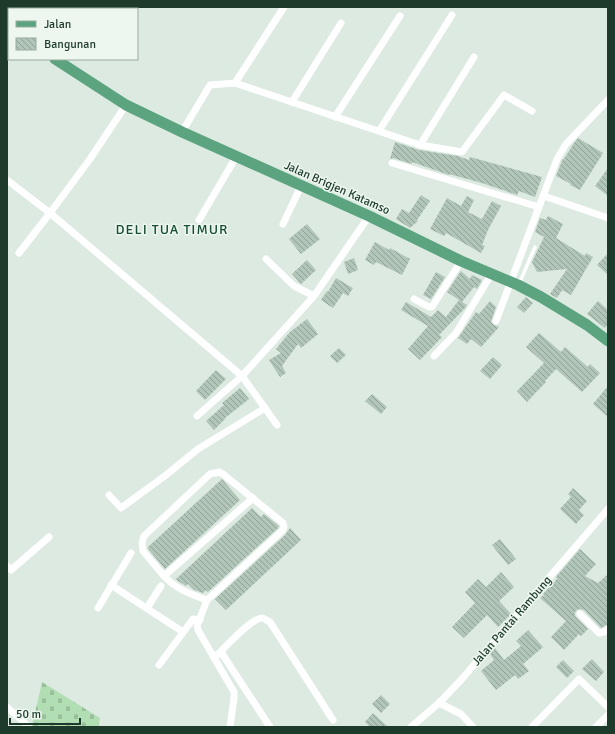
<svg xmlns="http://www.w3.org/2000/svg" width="615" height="734" font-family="Signika,sans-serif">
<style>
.cemetery{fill:url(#cemetery-stones)}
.building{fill:url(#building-back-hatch)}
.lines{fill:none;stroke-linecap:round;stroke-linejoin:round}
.lane{stroke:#fff;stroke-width:3.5}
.street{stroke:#fff;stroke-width:7}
.primary{stroke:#5ca480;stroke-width:11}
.labels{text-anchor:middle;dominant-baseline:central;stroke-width:3;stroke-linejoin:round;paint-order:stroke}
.street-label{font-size:12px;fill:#1d3a2b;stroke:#edf7ef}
.quarter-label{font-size:14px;letter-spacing:1px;fill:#184e33;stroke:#edf7ef}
</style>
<defs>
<pattern id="cemetery-stones" width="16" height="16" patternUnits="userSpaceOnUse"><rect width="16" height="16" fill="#b2deb4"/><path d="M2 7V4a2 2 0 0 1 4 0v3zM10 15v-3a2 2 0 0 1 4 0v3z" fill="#99bf9b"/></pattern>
<pattern id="building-back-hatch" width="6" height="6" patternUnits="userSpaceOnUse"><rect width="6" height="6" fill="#b1c5b9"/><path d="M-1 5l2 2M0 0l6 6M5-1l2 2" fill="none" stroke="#8fa197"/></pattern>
</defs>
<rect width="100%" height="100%" fill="#dceae1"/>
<path class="cemetery" d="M42,682l58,36 -2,9h-64l-2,-1z"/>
<g class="building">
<path d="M578,138l25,15 -23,37 -10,-5 1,-1 -15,-8 6,-15 1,-2h1l10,-16z"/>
<path d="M395,142l24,8 39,6 11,4 1,-3 72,20 -7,20 -16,-6 -2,4 -35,-12 -33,-9v1l-37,-13v2l-19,-6 -3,1z"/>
<path d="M608,168v28l-13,-10z"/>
<path d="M421,195l9,6 -13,19 1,1 -8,7 -14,-9 6,-10 7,4z"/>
<path d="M467,196l7,4 -6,12 14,7 10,-18 9,5 -13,24 -6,15 3,1 -4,7 -35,-20 -2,3 -14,-7 17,-31 14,8z"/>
<path d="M548,216l15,8 -7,14 29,18 1,-3 7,4 -22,38 -9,-5 -5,8 -7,-4 17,-25 -30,3 -5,-10 12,-25 -9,-5 5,-14 6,2z"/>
<path d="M307,224l13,15 -19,15 -12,-15z"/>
<path d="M375,242l14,8 1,-2 20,11 -8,16 -26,-13 -2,3 -9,-5z"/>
<path d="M608,253v22l-11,-10z"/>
<path d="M354,258l4,12 -10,4 -4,-12z"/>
<path d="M307,260l9,10 -15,14 -9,-10z"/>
<path d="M461,271l9,8 2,-4 10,5 -5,9 -3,-2 -12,15 5,3 -2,3 -26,27 3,2 -22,23 -12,-11 20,-23 -27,-16 5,-8 25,15 7,-7 8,7 13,-17 -12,-8z"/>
<path d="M436,272l9,5 -14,22 -8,-4z"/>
<path d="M336,278l17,10 -5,8 -5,-3 -10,15 -12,-8 6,-9 1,1z"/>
<path d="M526,297l7,6 -9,10 -7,-6z"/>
<path d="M490,301l6,6 -5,15 3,3 5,2 -18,20 -10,-8 -4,5 -9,-6 18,-26 3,2z"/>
<path d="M598,301l10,9v14l-3,4 -18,-14z"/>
<path d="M307,319l11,15 -17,14 -3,-4 -16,22 4,7 -6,4 -11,-17 12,-7 -5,-4 14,-17z"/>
<path d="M539,333l22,19 4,-5 23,20 2,-3 10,9 -18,19 -26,-23 -11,12 1,1 -19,20 -10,-11 27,-28 -18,-16z"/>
<path d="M339,348l7,7 -9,8 -7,-7z"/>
<path d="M493,357l9,8 -12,14 -10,-8z"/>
<path d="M216,370l10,9 -21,21 -9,-9z"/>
<path d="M608,386v31l-15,-13z"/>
<path d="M240,388l9,11 -24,19v1l-11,11 -8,-9 18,-16 -2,-2z"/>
<path d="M372,394l15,13 -6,7 -16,-13z"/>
<path d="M222,479l18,21 -75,69 -17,-20v-2z"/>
<path d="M573,488l14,13 -8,9 5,5 -8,9 -16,-15 11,-12 -3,-3z"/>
<path d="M252,508l9,9 3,-3 15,12 -1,2 -70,64 -2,-2 -3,3 -9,-3 -6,-6 -2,2 -8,-5 -2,-2z"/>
<path d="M290,528l11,12 -75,70 -11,-11 70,-64z"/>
<path d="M500,539l16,20 -8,6 -16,-20z"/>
<path d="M580,549l16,15 -11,12 13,7 10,-9v50l-7,4 -17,-18 -6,-1 -3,3v4l13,13 -7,7 -2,-2 -15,16 -13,-13 15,-16 -26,-23 4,-3 -1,-1 14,-15 -1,-2z"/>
<path d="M501,572l13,15 -15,14 12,13 -13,13 -11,-12 -23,23 -12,-11 23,-24 -10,-11 13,-13 8,8z"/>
<path d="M528,630l15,17 -20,17 6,7 -11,8 -3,-4 -19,15 -15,-19 13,-11 -4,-6 5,-6 9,12 17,-14 -5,-5z"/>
<path d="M592,659l12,13 -8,9 -14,-12z"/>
<path d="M563,660l11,11 -7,7 -11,-11z"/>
<path d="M381,695l9,9 -9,9 -9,-9z"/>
<path d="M373,713l15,14h-18l-5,-5z"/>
</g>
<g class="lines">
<path class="lane" d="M519,284l16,-37"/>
<g class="street">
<path d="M117,9l2,-2"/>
<path d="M235,83l49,-76"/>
<path d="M292,102l49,-79"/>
<path d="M335,117l65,-101"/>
<path d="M379,131l73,-116"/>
<path d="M182,132l28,-47 25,-2 185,62 42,7 42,-57 28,16"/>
<path d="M420,145l54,-88"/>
<path d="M392,163l147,44"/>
<path d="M7,180l43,33 40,-54 36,-54"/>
<path d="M544,196l64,22"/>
<path d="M199,220l37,-63"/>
<path d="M283,224l18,-38"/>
<path d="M19,253l31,-40 192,163 72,-80 55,-80"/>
<path d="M266,259l28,27 20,10"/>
<path d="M414,299l15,8h3l29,-46"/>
<path d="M496,321l61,-162 9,-15 42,-44"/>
<path d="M434,356l22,-23 36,-60"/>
<path d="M197,416l45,-40 35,49"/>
<path d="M109,495l12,13 45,-33 32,-26 67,-41"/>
<path d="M7,566l4,4 38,-33"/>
<path d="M164,576l-21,-25 -1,-8 2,-7 66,-62 9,-2 4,2 60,49 1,4 -2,4 -75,69 -10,26 1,4 36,62v6l-4,29"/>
<path d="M111,585l72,47"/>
<path d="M207,600c-17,-6 -31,-11 -43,-24l89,-78"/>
<path d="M98,608l33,-55"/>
<path d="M147,608l14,-22"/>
<path d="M580,614l19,19 5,-1 4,-3"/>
<path d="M221,652l49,75"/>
<path d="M214,658c9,-8 37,-40 48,-40 3,0 5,3 8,4l63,98"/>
<path d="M159,665l34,-46 7,1"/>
<path d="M439,703l22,11 12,13"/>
<path d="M7,707l22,20"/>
<path d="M411,727l28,-24 22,-23 147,-171"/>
<path d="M532,727l47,-48 29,28"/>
<path d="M596,727l12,-12"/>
</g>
<g class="primary">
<path d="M7,17l2,2"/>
<path d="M55,59l71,46 56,27 187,84 92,45 57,24 23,12 46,28 21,16"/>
</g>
</g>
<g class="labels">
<g class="street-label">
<text transform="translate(337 188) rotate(24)">Jalan Brigjen Katamso</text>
<text transform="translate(512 621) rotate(-49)">Jalan Pantai Rambung</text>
</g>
<g class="quarter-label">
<text x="172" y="229">DELI TUA TIMUR</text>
</g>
</g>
<rect width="615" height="734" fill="none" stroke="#1d3a2b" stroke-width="16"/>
<rect x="8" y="8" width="130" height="52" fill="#edf7ef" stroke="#9aaba1"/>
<rect x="16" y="21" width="20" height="6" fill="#5ca480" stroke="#9aaba1"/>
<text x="44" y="28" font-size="12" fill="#1d3a2b">Jalan</text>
<rect x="16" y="38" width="20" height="12" fill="url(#building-back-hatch)" stroke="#9aaba1"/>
<text x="44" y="48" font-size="12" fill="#1d3a2b">Bangunan</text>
<path d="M10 718v6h70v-6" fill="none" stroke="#1d3a2b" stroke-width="2"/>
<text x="16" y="718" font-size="12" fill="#1d3a2b" stroke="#edf7ef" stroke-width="3" paint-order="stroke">50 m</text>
</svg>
